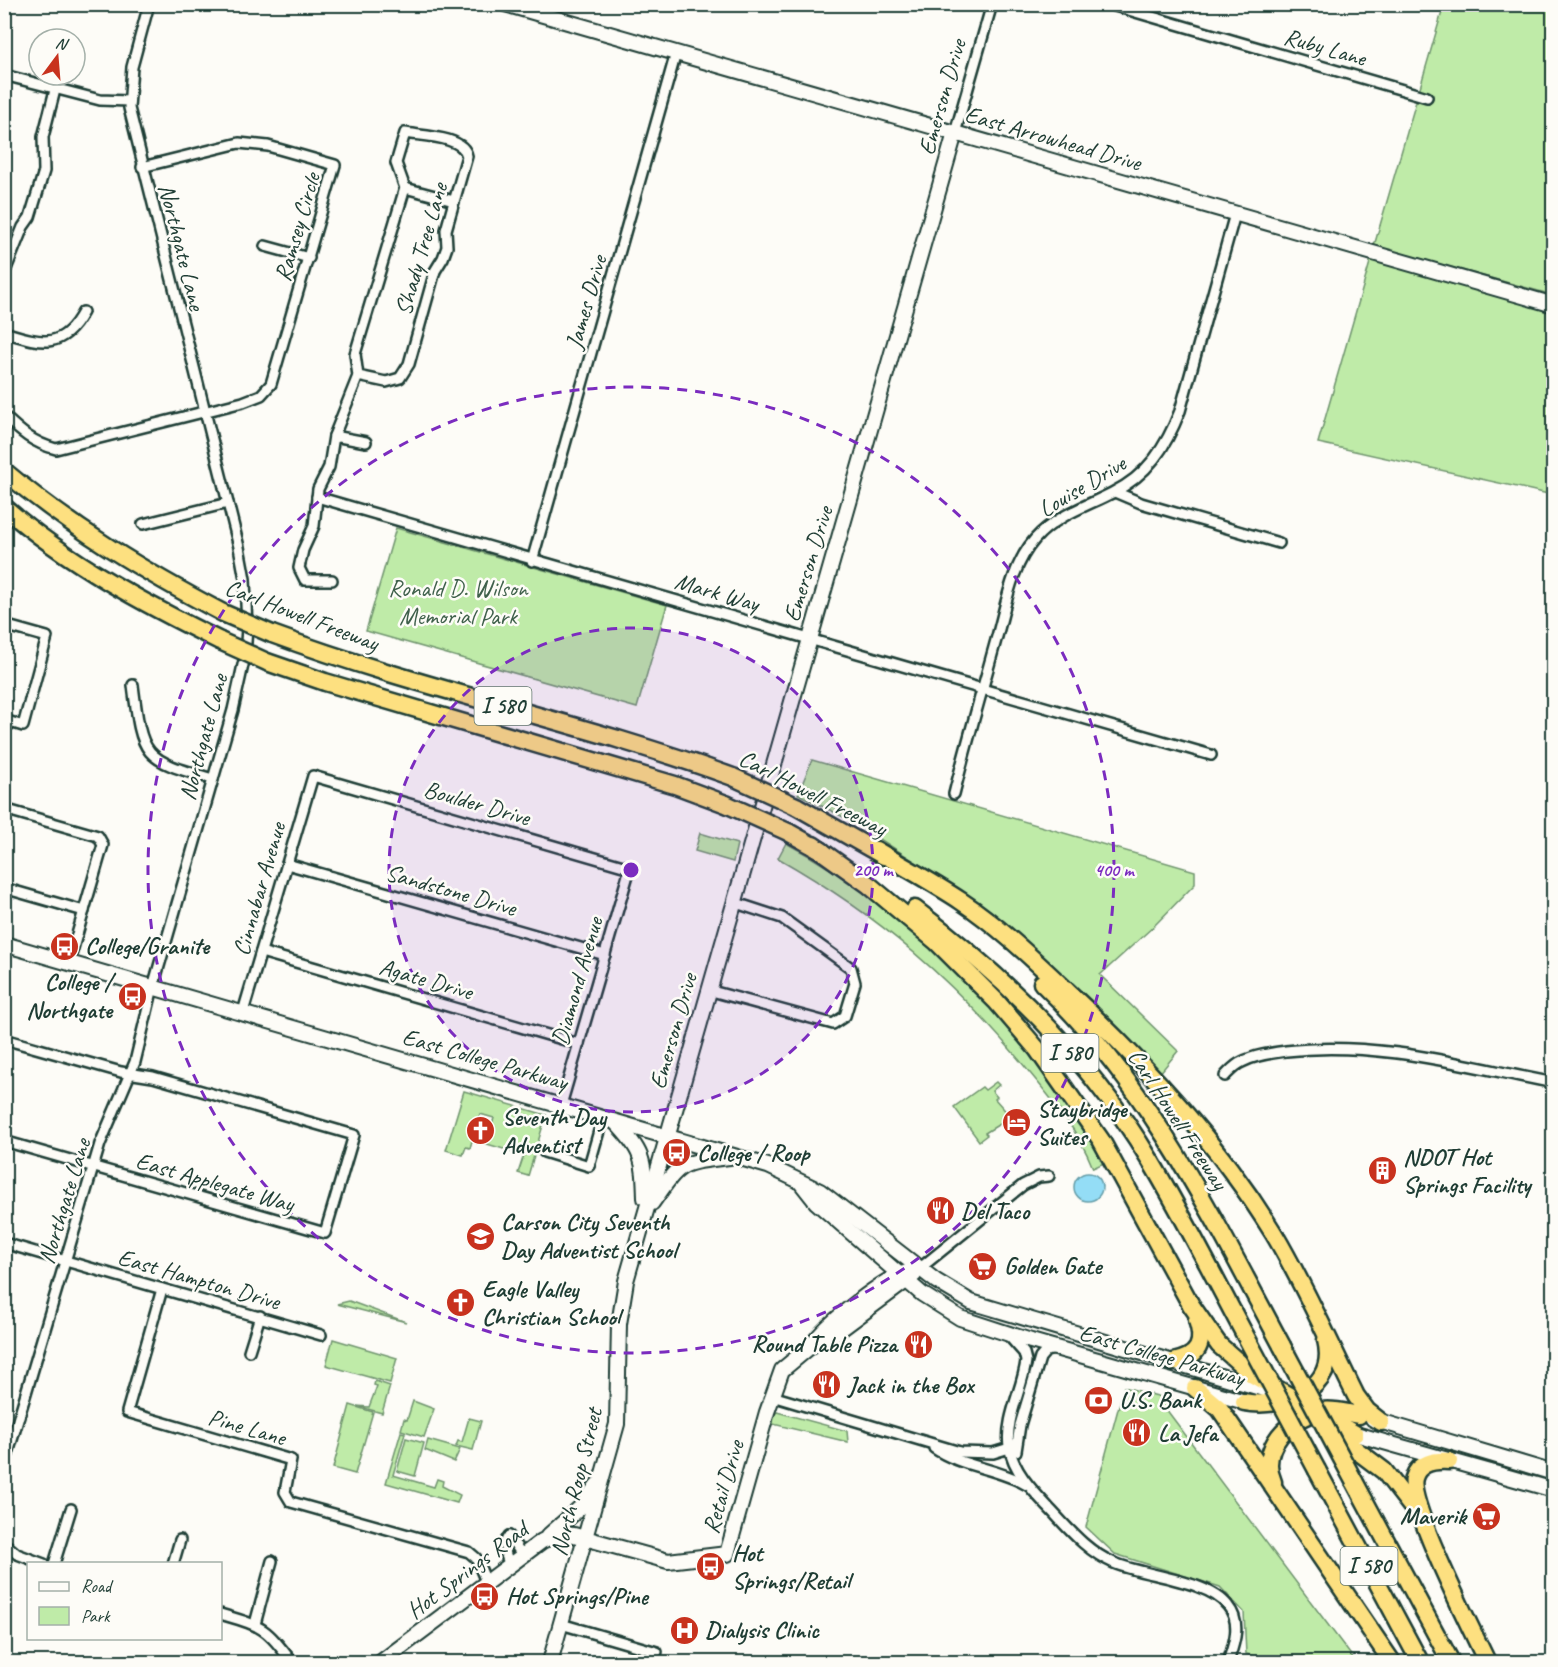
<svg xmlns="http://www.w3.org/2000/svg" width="1558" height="1667" font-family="Caveat,sans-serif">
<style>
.green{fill:#bfeba8;stroke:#6f946e;stroke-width:1.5}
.water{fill:#94ddf6;stroke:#659da8;stroke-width:1.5}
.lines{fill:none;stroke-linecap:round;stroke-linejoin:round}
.street-casing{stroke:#1f3d34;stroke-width:14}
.secondary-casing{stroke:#1f3d34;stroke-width:18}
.highway-casing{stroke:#1f3d34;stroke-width:21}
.street{stroke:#fdfcf7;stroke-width:9}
.secondary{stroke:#fdfcf7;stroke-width:14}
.highway{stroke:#fde080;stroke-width:16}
.highway-bridge-casing{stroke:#1f3d34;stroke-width:21;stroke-linecap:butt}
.highway-bridge{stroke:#fde080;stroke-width:16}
.ring{fill:none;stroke:#7b2cbf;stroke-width:3;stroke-dasharray:10 8}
.labels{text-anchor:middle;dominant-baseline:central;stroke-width:5;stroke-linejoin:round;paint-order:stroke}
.shield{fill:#fdfcf7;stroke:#62766e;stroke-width:1.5}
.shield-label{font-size:22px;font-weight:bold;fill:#1f3d34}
.street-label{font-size:24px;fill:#1f3d34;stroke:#fdfcf7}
.park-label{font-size:24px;fill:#3f604b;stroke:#fdfcf7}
.poi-label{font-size:24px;font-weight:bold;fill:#1f3d34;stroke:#fdfcf7;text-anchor:start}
.centre{fill:#7b2cbf;stroke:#fdfcf7;stroke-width:3}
.ring-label{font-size:18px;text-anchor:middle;font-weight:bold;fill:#7b2cbf;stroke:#fdfcf7;stroke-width:5;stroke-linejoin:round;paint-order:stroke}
</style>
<rect width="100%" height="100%" fill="#fdfcf7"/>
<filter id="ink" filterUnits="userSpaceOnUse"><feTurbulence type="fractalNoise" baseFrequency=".0167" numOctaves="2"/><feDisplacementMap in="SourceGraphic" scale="12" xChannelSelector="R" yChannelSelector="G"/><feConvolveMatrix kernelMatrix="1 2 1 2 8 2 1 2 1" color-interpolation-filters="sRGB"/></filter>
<g filter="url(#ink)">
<g class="green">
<path d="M1444,5h109v290l-179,-49z"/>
<path d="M1371,259l182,53v183l-235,-52z"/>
<path d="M396,528l271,77 -30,103 -271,-77z"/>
<path d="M812,760l383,111v13l-41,42 -54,49 78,76 -18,22 -198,-181 -107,-69 -57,-29z"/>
<path d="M700,833l37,11 -4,18 -38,-11z"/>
<path d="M786,843c119,63 258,198 318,320l-11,5c-14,-36 -38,-65 -63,-95 -74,-91 -150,-157 -252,-215z"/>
<path d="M996,1082l3,3 -7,6 5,6 -2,2 16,18 -26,16 2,2 -8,6 -25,-34 28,-20 3,3z"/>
<path d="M464,1091l82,24 -18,61 -10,-3 6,-18 -37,-11 7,-26 -14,-4 -10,34 -4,-1 -3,8 -17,-5z"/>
<path d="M349,1301l57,21 -69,-18z"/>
<path d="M333,1339l64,19 -7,25 -64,-18z"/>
<path d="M375,1381l15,5 -8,27 -25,-7 12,1 8,-21 -3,-1z"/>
<path d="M1124,1387l67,18 -25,4 190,253h-79l-31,-8 -2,-42 -24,-25 -105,-33 -29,-27z"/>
<path d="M413,1401l21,8 -10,28 -23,-7 3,-11 3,1z"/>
<path d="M350,1405l23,7 -18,62 -22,-6z"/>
<path d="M777,1412l70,19 1,11 -75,-18v-8z"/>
<path d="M469,1418l12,3 -8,29 -17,-4 2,-5 4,1z"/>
<path d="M401,1432l4,1 -12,42 41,12 3,-8 6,2 -1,5 18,9 -3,8 -71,-20z"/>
<path d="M406,1438l18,5 -9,33 -18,-5z"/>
<path d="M428,1440l32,9 -6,13 -29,-12z"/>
</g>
<circle class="water" cx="1088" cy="1187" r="14"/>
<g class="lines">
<defs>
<g id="street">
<path d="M1108,4l319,93"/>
<path d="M4,75l96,25 29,1"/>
<path d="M405,133c16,3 59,3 62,23l-21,74 1,17 -4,11 -8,13 -26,93 -9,14 -14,4 -28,-6 -3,-22 50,-166 -9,-25z"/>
<path d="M955,133l37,-129"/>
<path d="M405,188l49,13"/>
<path d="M265,246l44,12"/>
<path d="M4,274l19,-47 7,-10 14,-46 -1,-34 12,-47"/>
<path d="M4,332c37,11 58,19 79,-20"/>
<path d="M4,416c17,16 29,27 52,33l187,-47 18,-7 10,-11 64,-219 -67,-19 -29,-3 -97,24"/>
<path d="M334,436l32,6"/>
<path d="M1115,492l26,11 138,40"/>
<path d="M317,497l894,258"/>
<path d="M143,524l85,-21"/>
<path d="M532,561l144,-508"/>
<path d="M332,580h-27l-6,-12 4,-18 11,-24 4,-37 11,-22 5,-31 24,-60"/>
<path d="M4,625l43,12 -24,89 -19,-6"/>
<path d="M133,685c9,72 9,74 80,94"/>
<path d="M954,794c13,-52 28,-103 42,-154 10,-34 15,-74 39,-101 20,-23 52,-33 77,-46 36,-18 54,-46 68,-82l55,-197"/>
<path d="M4,809l94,27 5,9 -34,117"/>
<path d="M287,864l318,91"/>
<path d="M4,888l80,23"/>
<path d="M261,952l318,92"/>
<path d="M708,990l125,34 12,-8 10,-33 -4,-15 -69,-50 -49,-16"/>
<path d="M243,1012l70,-236 317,92 -69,237"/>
<path d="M4,1039l117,33 32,5 201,58 -29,98 -321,-92"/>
<path d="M1225,1076c5,-5 10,-11 17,-14 13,-7 30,-9 44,-11 90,-11 180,15 268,32"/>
<path d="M544,1152l45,14 14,-49"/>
<path d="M4,1243l317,92"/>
<path d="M919,1269l104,-84 16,-8 10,-1"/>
<path d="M162,1289l-35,123 164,48 -6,32 6,10 178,50 7,6 11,26"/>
<path d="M1009,1336l15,17 2,8c-3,27 -21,57 -17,85 4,24 22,43 39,61 20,21 38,44 66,56 30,13 95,17 114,43 14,17 6,38 0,56"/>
<path d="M249,1351l11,-35"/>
<path d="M772,1396l188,56 33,1 23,-7"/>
<path d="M934,1448c27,19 64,20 93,37"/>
<path d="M1016,1451l4,-26 20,-67 6,-7 10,-2"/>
<path d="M4,1467l96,-323 35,-82 18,-75 80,-277 12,-54 2,-28 -2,-49 -6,-32 -110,-439 3,-41 17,-63"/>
<path d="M509,1536c-7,8 -4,21 2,29"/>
<path d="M509,1536l14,20"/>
<path d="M4,1543l13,11 27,10"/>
<path d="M54,1564l17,-55"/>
<path d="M173,1564l7,-24"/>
<path d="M220,1614c44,13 44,12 72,48"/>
<path d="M255,1624l17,-63"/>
<path d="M561,1624l96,28"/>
</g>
<g id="secondary">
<path d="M505,4l1049,301"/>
<path d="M4,944l764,222 52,25 116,90 35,21 303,90"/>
<path d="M615,1122c28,29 29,37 30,76"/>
<path d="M801,1183l15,19 106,92 38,24 71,23 221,63"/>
<path d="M652,1203c29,-42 27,-40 78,-46"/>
<path d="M812,1345c13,-20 72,-67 95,-73"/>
<path d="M1373,1419l181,54"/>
<path d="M1345,1431l209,59"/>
<path d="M548,1536l34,-30 15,-21"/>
<path d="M381,1662l161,-121 17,-7 15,1 94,26 59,-7 40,-142 15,-42 30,-25 17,-7 85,-63"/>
<path d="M550,1662l67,-238 2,-100 7,-43 329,-1148"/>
</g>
<g id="highway">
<path d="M4,471c68,57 141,101 219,142"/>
<path d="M4,507c64,56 141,97 216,134"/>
<path d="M272,634c151,56 310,88 461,143"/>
<path d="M267,662l58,20 350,103 51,19"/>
<path d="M796,806l88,50"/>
<path d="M788,832l34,19"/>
<path d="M813,845l56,40 68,57 59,59 41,48 64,91 90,165 28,40 34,30 102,59"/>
<path d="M876,850c28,17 58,33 85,51 39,26 74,60 107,91 78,73 150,151 206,242 31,52 55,108 82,162l11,15 14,11"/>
<path d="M915,909c91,69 176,152 235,251 34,57 64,117 95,175"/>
<path d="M1042,983c107,102 171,234 240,363"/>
<path d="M1173,1362c26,-5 32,-19 24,-42"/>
<path d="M1195,1388l25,21 172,253"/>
<path d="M1244,1402c38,7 95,-11 82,-62"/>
<path d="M1335,1434l49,37 31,40"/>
<path d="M1449,1461c-14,-1 -31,2 -35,17 -7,25 59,154 73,184"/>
<path d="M1317,1470l103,192"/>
<path d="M1354,1481l97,181"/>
<path d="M1273,1482c-15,-33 16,-66 49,-71 12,-2 25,2 37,4"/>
</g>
</defs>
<use href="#street" class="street-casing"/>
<use href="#secondary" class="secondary-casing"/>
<use href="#highway" class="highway-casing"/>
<use href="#street" class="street"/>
<use href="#secondary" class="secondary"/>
<use href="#highway" class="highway"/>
<defs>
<g id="highway-bridge">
<path d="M223,613l49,21"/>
<path d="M220,641l47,21"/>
<path d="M733,777l63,29"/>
<path d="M726,804l62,28"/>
<path d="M1245,1335l72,135"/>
<path d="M1282,1346l72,135"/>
</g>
</defs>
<use href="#highway-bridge" class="highway-bridge-casing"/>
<use href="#highway-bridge" class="highway-bridge"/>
</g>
</g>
<circle cx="631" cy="870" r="242" fill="#7b2cbf" fill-opacity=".12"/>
<g class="ring">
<circle cx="631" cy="870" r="242"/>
<circle cx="631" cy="870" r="483"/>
</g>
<defs>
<symbol id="bus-disc" viewBox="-11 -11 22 22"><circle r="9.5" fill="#c8321e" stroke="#fdfcf7"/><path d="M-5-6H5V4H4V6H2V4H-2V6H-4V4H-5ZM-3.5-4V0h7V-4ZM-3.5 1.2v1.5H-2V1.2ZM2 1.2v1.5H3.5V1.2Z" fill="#fff"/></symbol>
<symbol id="hotel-disc" viewBox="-11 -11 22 22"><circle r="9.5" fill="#c8321e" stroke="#fdfcf7"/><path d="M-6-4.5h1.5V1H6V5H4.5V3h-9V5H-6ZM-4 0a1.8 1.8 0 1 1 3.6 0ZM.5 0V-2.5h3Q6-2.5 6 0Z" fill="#fff"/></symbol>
<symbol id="church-disc" viewBox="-11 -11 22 22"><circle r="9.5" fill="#c8321e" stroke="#fdfcf7"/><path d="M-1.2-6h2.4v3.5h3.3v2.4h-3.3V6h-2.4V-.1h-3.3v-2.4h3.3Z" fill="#fff"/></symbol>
<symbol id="building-disc" viewBox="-11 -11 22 22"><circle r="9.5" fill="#c8321e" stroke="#fdfcf7"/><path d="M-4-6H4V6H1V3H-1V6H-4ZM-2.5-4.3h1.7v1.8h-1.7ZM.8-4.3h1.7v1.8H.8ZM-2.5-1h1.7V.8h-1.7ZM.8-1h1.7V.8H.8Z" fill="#fff"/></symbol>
<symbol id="restaurant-disc" viewBox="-11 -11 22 22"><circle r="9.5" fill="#c8321e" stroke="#fdfcf7"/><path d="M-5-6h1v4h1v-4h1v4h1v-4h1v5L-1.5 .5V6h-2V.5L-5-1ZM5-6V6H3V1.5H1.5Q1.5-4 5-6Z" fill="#fff"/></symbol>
<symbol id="school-disc" viewBox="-11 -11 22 22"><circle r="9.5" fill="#c8321e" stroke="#fdfcf7"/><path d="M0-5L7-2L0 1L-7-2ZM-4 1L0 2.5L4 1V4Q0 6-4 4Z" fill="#fff"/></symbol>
<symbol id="supermarket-disc" viewBox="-11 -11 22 22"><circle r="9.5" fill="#c8321e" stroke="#fdfcf7"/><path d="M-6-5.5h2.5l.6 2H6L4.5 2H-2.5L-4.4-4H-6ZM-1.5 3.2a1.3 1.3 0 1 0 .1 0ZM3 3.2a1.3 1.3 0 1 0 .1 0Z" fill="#fff"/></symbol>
<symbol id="bank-disc" viewBox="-11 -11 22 22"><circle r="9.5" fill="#c8321e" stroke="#fdfcf7"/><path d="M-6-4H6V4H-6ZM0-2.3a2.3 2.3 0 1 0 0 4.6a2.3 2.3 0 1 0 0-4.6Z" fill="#fff"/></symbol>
<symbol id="hospital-disc" viewBox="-11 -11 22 22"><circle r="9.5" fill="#c8321e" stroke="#fdfcf7"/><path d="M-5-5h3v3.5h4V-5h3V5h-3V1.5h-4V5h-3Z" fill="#fff"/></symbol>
</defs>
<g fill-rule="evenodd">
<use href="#bus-disc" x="48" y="930" width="33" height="33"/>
<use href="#bus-disc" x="116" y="980" width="33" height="33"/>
<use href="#hotel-disc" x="1000" y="1106" width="33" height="33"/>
<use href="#church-disc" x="464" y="1114" width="33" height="33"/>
<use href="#bus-disc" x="660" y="1136" width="33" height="33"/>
<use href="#building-disc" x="1366" y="1154" width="33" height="33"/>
<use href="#restaurant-disc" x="924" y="1194" width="33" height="33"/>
<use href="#school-disc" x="464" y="1220" width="33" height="33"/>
<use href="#supermarket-disc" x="966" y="1250" width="33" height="33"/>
<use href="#church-disc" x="444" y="1286" width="33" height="33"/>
<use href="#restaurant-disc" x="902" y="1328" width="33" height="33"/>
<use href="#restaurant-disc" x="810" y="1368" width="33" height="33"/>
<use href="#bank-disc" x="1082" y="1384" width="33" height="33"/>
<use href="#restaurant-disc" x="1120" y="1416" width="33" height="33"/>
<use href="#supermarket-disc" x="1470" y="1500" width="33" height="33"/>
<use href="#bus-disc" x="694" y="1550" width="33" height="33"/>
<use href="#bus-disc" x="468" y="1580" width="33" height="33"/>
<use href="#hospital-disc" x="668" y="1614" width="33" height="33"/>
</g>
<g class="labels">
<g class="shield">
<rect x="474.5" y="687" width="57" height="38" rx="4.5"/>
<rect x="1041.5" y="1034" width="57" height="38" rx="4.5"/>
<rect x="1340.5" y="1547" width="57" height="38" rx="4.5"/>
</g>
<g class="shield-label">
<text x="503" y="706">I 580</text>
<text x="1070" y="1053">I 580</text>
<text x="1369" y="1566">I 580</text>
</g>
<g class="street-label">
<text transform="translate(1325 47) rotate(16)">Ruby Lane</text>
<text transform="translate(942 97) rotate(-74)">Emerson Drive</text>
<text transform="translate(1053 138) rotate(16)">East Arrowhead Drive</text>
<text transform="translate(297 227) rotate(-74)">Ramsey Circle</text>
<text transform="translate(182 247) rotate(76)">Northgate Lane</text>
<text transform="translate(421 249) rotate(-74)">Shady Tree Lane</text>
<text transform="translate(586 302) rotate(-74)">James Drive</text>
<text transform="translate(1082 486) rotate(-31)">Louise Drive</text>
<text transform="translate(808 564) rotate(-73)">Emerson Drive</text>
<text transform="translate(717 592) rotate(16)">Mark Way</text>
<text transform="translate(302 615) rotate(21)">Carl Howell Freeway</text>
<text transform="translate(203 737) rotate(-75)">Northgate Lane</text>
<text transform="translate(813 793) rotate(27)">Carl Howell Freeway</text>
<text transform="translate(477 803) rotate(16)">Boulder Drive</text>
<text transform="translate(259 889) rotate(-74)">Cinnabar Avenue</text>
<text transform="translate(451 890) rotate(16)">Sandstone Drive</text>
<text transform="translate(426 979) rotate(16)">Agate Drive</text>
<text transform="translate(577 981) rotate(-74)">Diamond Avenue</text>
<text transform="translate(673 1031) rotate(-74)">Emerson Drive</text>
<text transform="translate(485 1059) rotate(16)">East College Parkway</text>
<text transform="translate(1178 1119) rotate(57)">Carl Howell Freeway</text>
<text transform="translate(215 1182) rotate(16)">East Applegate Way</text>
<text transform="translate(64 1201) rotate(-73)">Northgate Lane</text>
<text transform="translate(199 1279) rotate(16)">East Hampton Drive</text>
<text transform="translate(1162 1355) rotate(16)">East College Parkway</text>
<text transform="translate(247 1427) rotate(16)">Pine Lane</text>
<text transform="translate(576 1482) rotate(-76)">North Roop Street</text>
<text transform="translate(723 1487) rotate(-74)">Retail Drive</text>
<text transform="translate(467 1570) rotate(-37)">Hot Springs Road</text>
</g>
<g class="park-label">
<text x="458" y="588">Ronald D. Wilson<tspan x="458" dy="28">Memorial Park</tspan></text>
</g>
<g class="poi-label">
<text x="85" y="946">College/Granite</text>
<text x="112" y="982" text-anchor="end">College /<tspan x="112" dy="28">Northgate</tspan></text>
<text x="1037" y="1109">Staybridge<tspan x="1037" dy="28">Suites</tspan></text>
<text x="502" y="1117">Seventh Day<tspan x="502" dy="28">Adventist</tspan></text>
<text x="697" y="1153">College / Roop</text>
<text x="1403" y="1157">NDOT Hot<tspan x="1403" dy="28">Springs Facility</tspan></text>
<text x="961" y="1211">Del Taco</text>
<text x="501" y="1222">Carson City Seventh<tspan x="501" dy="28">Day Adventist School</tspan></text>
<text x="1004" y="1266">Golden Gate</text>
<text x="482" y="1289">Eagle Valley<tspan x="482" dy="28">Christian School</tspan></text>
<text x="897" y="1344" text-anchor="end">Round Table Pizza</text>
<text x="848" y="1385">Jack in the Box</text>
<text x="1119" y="1400">U.S. Bank</text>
<text x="1158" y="1433">La Jefa</text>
<text x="1466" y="1516" text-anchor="end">Maverik</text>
<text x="732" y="1553">Hot<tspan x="732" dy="28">Springs/Retail</tspan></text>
<text x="506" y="1596">Hot Springs/Pine</text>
<text x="705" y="1630">Dialysis Clinic</text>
</g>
</g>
<circle cx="631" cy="870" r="9" class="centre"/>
<g class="ring-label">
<text x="873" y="876">200 m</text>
<text x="1114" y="876">400 m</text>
</g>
<rect width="1558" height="1667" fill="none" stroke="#fdfcf7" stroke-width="24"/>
<rect x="12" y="12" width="1534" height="1643" fill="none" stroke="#1f3d34" stroke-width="2" filter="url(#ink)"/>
<rect x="27" y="1562" width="195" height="78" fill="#fdfcf7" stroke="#a4b0a9" stroke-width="1.5"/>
<rect x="39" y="1582" width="30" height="9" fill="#fdfcf7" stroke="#a4b0a9" stroke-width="1.5"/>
<text x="81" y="1592" font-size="18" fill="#1f3d34">Road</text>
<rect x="39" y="1607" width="30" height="18" fill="#bfeba8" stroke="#a4b0a9" stroke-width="1.5"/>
<text x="81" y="1622" font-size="18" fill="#1f3d34">Park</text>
<g transform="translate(57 57) rotate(16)"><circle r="28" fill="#fdfcf7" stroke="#a4b0a9" stroke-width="1.5"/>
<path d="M0-4.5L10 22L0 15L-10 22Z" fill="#c8321e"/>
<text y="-9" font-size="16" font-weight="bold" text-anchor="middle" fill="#1f3d34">N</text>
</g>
</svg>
